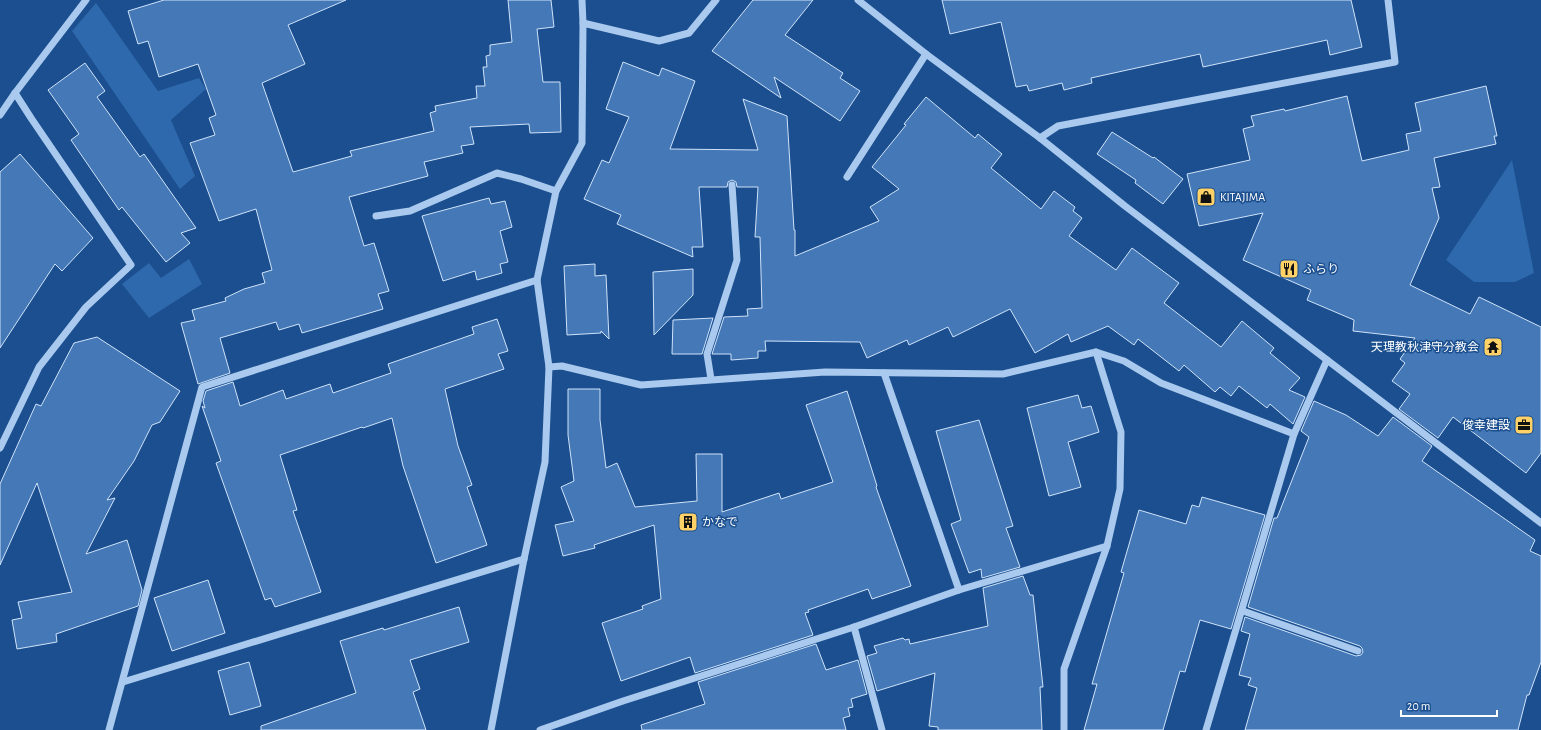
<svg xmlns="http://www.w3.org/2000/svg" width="1541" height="730" font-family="'Alegreya Sans','Noto Sans JP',sans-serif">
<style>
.green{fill:#2e69ad}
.building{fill:#4478b7;stroke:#cfe3fa}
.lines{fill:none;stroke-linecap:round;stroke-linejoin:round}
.minor{stroke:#a9c9ee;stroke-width:7}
.labels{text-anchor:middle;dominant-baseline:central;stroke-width:3;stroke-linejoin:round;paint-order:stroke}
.poi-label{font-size:12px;fill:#fff;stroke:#1b4f8f;text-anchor:start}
</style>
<rect width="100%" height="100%" fill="#1b4f8f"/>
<g class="green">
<path d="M96,3l62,88 41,-13 7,11 -35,31 24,56 -15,13 -108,-158z"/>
<path d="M1512,160l22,113 -19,9h-41l-28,-22z"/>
<path d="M189,259l13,25 -53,34 -27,-34 27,-21 12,15z"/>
</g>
<g class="building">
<path d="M164,0h182l-58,25 17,39 -43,19 31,89 59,-16 -2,-5 84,-20 -4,-18 6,-2 -1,-5 42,-8 -1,-12h9l-2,-19h4l-1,-11 4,-1v-10l22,-3 -4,-42h43l3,27 -17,2 6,53h17l1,50 -31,1 -1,-9 -59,3 4,17 -13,2 2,7 -39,9 4,14 -79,21 15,49 10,-3 15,48 -11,3 5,15 -81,24 -3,-9 -20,6 -3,-8 -56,16 10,35 -32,11 -17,-61 14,-3 -3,-10 34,-9 -1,-3 19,-9 21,-6 -3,-10 10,-3 -16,-61 -37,12 -29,-78 25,-8 -6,-17 7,-3 -18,-51 -39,13 -11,-36 -10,3 -10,-33z"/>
<path d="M753,0h60l-28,35 58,38 -3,5 20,13 -20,30 -66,-44 7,21 -69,-47z"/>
<path d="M942,0h409l11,47 -32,8 -3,-15 -124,27 -3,-13 -109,24 1,5 -28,7 -2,-7 -33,8 -2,-6 -11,2 -15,-65 -51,12z"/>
<path d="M623,62l36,14 3,-8 33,13 -25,68 88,1 -15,-51 44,17 7,114h1v26l84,-35 -9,-14 29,-18 -27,-22 34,-42 -2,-1 22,-27 49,41 3,-4 24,20 -11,14 50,41 13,-18 21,16 -2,4 9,7 -13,18 47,34 16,-22 47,35 -15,20 57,44 21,-26 32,27 -4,5 30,25 -11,12 16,7 -12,27 -23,-20 -3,4 -28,-22 -8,10 -11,-9 -5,5 -31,-27 -5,6 -41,-32 -4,6 -26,-19 -37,16 -3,-8 -33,19 -25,-44 -57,28 -5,-10 -39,18 -2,-5 -40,18 -7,-16 -95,-1 1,10h-8v7l-27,2v-6h-19l12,-37 24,-1 -1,-7 15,-1 -2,-71h-5l3,-50h-21l-1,-5 -4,-2 -4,2 -1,5h-28l4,60h-11l1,10 -76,-33 4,-9 -37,-16 18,-39 7,3 20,-46 -23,-8z"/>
<path d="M85,63l20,28 -8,6 43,60 4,-3 52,74 -15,5 9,10 -24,19 -44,-55 -3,3 -48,-70 8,-6 -31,-44z"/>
<path d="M1486,86l11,50h-3l2,8 -62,14 6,29 -8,1 7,30 -29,67 60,29 9,-17 62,30v126l-15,20 -73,-56 -15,21 -39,-29 11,-15 -18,-13 13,-18 -5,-4 15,-21 -62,-7 1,-11 -47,-20 4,-10 -68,-30 20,-47 -64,13 -12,-52 63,-14 -7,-31 11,-3 -3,-10 33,-7 1,2 62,-15 15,65 47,-11 -3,-16 15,-3 -6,-28z"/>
<path d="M1112,132l41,26 1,-1 29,22 -20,25 -28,-21 1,-3 -39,-26z"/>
<path d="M20,154l73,84 -31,33 -7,-7 -55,84v-176z"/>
<path d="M489,198l2,6 14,-3 7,26 -12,4 8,31 -8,2 2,9 -25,7 -2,-9 -32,10 -21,-65z"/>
<path d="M595,264v12l11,-1 3,64 -8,-8v2l-34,2 -3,-69z"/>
<path d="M693,269v26l-39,40 -1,-63z"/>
<path d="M713,318l-11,36h-30l1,-34z"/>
<path d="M497,319l11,32 -10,3 6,15 -59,20 13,57 14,39 -5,2 20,58 -51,18 -33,-97 -11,-48 -29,10 -1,-1 -82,28 17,55 -4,1 28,81 -46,15 -4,-9 -6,2 -49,-137 5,-2 -19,-55 3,2 -2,-7 3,-10 27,-9 7,24 43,-16 3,9 44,-15 3,9 58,-20 -3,-9 86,-30 -2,-7z"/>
<path d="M97,337l83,54 -20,31 -8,3 -18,36 -27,39 8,-2 -29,56 41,-14 15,50 -4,16 -82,28 1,8 -40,7 -5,-29 10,-2 -4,-16 54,-10 -35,-109 -37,82v-81l36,-80 5,2 33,-63z"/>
<path d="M568,389h32v31l6,48 11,-5 18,44 62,-6 -1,-47h26v58l57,-19 2,6 52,-17 -27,-77 41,-14 30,95 -1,1 35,99 -39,13 -4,-10 -60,21 1,2 -4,1 8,22 -118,38 -5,-16 -69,24 -19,-58 41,-14 -1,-3 19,-7 -7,-74 -60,20 1,3 -32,8 -8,-31 19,-4 -13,-34 13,-6 -6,-46z"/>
<path d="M1078,395l4,13 9,-2 8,26 -31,10 13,45 -32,9 -22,-88z"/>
<path d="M1314,401l32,14 32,21 15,-19 39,29 -10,15 113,79 -5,11 11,5v106l-12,33h-2l-9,35h-273l12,-42 -9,-3 3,-7 -12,-3 11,-41 -9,-3 4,-14 111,39 5,-1 2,-3 -1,-4 -2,-2 -112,-39 26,-89h3l32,-81 -8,-6z"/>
<path d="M979,420l34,106 -7,2 14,39 -38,11 -1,-9 -12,4 -18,-49 10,-4 -25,-89z"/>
<path d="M1202,497l63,18 -34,114 -31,-9 -15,52 -5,-1 -17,59h-79l13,-46h-5l32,-111 -3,-1 18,-62 47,14 6,-19 7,2z"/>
<path d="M1023,576l7,19h3l10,92h-3l2,43h-104v-3l-9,-1 6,-53 -58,18 -10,-35 10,-3 -3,-7 29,-8 2,2 4,-1 1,5 78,-18 -5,-38z"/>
<path d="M208,580l17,53 -53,18 -18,-53z"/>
<path d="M459,607l10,35 -59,18 10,29 -7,3 13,38h-165v-4l95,-33 -16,-52 43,-13 1,2z"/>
<path d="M816,644l10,26 32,-10 9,34 -16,5 2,8 -5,1 2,8 -7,2 3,12h-204l-1,-5 64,-21 -7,-22z"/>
<path d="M249,662l12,44 -31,9 -12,-44z"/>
</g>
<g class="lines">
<g class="minor">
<path d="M582,0l1,23"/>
<path d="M716,0l-27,33 -30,8 -76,-18 -1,120 -26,48 -19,89 12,87 13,-1 79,19 184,-13 178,2 93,-22 28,9 37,22 133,51"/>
<path d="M858,0l68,54 114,84 85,68 416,317"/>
<path d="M0,115l15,-22 71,-93"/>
<path d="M1040,138l18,-12 337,-64 -7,-62"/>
<path d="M847,177l79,-123"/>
<path d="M376,216l34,-5 87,-38 24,6 35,12"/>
<path d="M884,373l75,217"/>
<path d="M711,379l-4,-25 30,-94 -5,-75"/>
<path d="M0,448l39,-81 47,-60 45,-42 -100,-147 -16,-25"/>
<path d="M1243,611l115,40"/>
<path d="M854,627l28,103"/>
<path d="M123,682l401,-123"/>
<path d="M109,730l93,-343 335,-107"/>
<path d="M491,730l33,-171 21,-97 4,-95"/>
<path d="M540,730l83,-29 231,-74 105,-37 148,-44"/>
<path d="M1064,730v-61l43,-123 13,-57 1,-57 -25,-80"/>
<path d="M1206,730l88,-296 33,-74"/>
</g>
</g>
<defs>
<symbol id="shop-square" viewBox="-11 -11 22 22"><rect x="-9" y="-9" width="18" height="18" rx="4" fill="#ffd166" stroke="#1b4f8f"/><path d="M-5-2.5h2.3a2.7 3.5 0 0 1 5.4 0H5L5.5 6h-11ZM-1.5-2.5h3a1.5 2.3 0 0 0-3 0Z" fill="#111"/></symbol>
<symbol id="restaurant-square" viewBox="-11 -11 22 22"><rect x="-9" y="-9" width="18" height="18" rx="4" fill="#ffd166" stroke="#1b4f8f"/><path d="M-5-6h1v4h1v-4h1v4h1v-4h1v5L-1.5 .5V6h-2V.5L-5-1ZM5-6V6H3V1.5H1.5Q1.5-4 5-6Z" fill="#111"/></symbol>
<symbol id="temple-square" viewBox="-11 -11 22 22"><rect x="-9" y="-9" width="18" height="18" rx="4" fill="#ffd166" stroke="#1b4f8f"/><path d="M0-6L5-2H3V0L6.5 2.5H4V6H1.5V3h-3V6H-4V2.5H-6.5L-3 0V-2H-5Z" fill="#111"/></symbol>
<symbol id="office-square" viewBox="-11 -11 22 22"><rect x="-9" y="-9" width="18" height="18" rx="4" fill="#ffd166" stroke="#1b4f8f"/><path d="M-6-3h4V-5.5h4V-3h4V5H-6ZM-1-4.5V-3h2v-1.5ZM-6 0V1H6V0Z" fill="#111"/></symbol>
<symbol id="building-square" viewBox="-11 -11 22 22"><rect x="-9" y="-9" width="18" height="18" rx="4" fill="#ffd166" stroke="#1b4f8f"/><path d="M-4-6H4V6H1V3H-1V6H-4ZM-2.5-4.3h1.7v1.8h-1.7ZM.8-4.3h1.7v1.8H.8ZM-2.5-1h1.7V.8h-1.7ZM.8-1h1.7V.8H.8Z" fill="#111"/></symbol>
</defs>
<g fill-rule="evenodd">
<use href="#shop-square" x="1195" y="186" width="22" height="22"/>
<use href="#restaurant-square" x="1278" y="258" width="22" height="22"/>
<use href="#temple-square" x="1482" y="336" width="22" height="22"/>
<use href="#office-square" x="1513" y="414" width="22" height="22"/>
<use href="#building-square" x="677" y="511" width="22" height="22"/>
</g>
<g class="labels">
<g class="poi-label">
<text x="1220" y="197">KITAJIMA</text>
<text x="1303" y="269">ふらり</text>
<text x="1479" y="347" text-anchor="end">天理教秋津守分教会</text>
<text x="1510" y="425" text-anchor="end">俊幸建設</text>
<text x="702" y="522">かなで</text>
</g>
</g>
<path d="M1401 710v6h96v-6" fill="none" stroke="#ffffff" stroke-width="2"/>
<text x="1407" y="710" font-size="12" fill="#ffffff" stroke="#1b4f8f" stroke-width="3" paint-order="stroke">20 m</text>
</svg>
